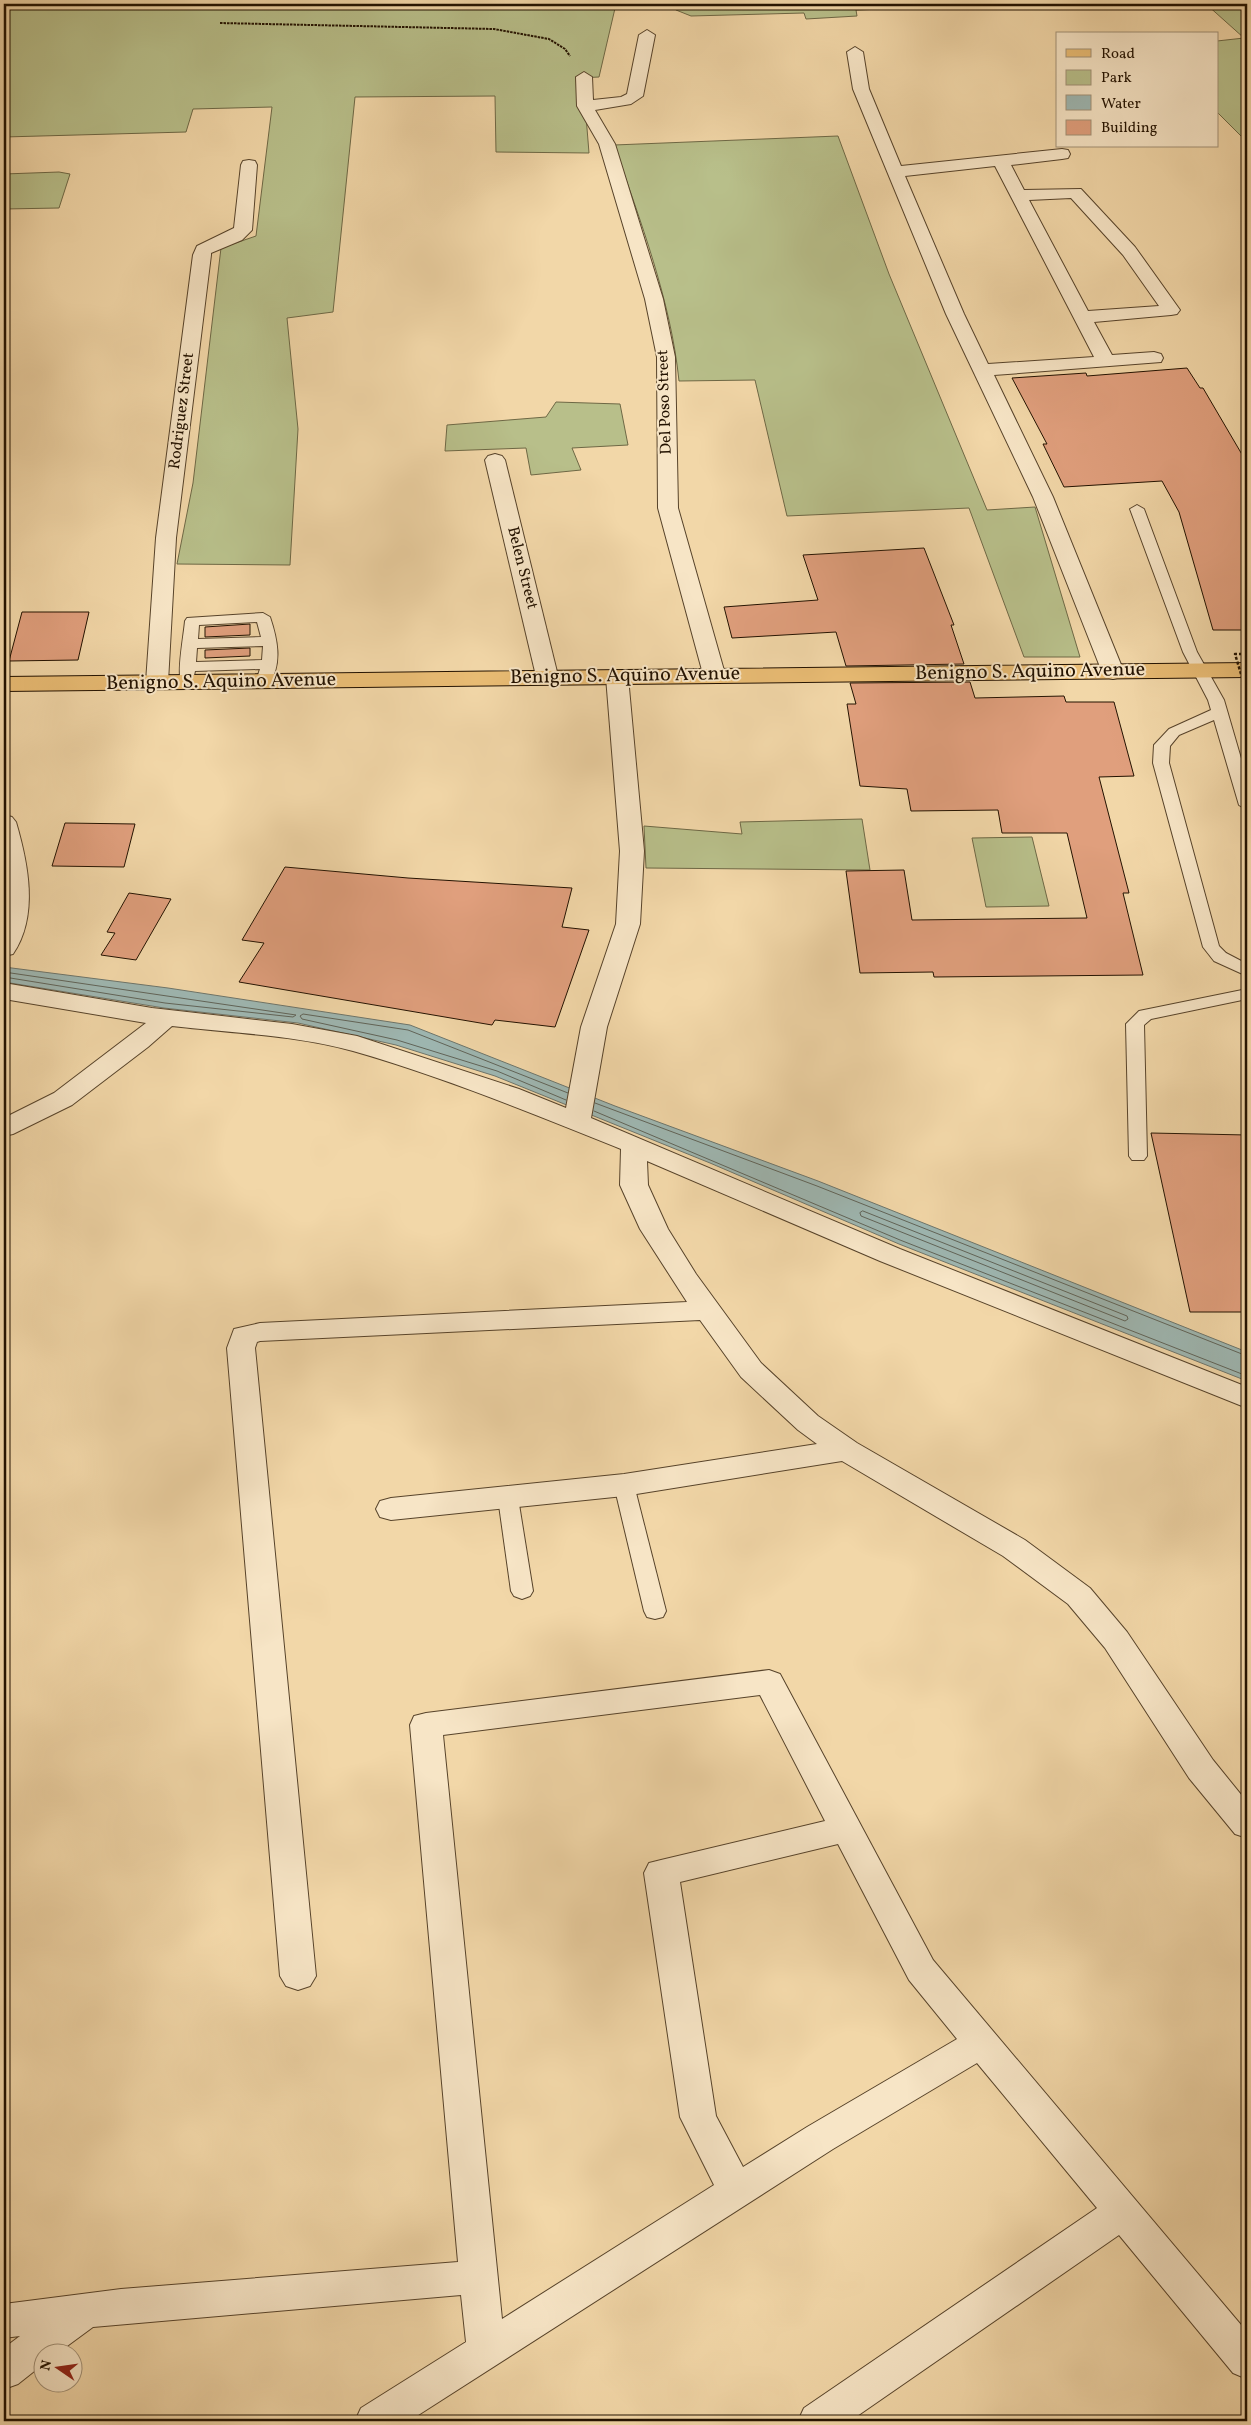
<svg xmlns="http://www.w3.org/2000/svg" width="1251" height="2425" font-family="Vollkorn,serif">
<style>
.green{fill:#b8bf8a;stroke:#6e6845}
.water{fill:#9eb7b2;stroke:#6d756b}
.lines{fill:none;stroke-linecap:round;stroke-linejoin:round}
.shore{stroke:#606459;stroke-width:1}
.building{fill:#e09f7d;stroke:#231200}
.lane-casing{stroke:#57432a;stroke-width:2}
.street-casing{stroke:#57432a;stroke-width:2}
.primary-casing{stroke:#231200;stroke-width:2}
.path{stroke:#231200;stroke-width:2;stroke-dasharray:2.5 1;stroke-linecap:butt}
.lane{fill:#f7e5c6;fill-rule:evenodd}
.street{fill:#f7e5c6;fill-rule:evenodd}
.primary{fill:#e9bc74;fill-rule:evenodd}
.path-bridge{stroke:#231200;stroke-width:2.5;stroke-dasharray:3 2;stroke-linecap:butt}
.labels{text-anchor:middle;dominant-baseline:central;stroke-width:4;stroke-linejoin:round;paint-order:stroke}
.far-street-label{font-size:16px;fill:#231200;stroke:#f7e5c6}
.street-label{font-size:20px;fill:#231200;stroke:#f7e5c6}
</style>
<rect width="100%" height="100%" fill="#f2d7a8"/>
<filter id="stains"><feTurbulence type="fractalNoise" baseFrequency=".004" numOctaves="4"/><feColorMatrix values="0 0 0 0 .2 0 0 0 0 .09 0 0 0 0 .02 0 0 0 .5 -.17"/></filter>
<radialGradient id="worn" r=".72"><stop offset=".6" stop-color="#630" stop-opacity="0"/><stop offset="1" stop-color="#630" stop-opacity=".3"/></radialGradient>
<g class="green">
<path d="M4,4h612l-17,73 -20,1 7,38 3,37 -93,-1 -1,-56 -140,1 -22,215 -46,6 11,111 -8,136 -113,-1 16,-81 28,-235 35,-12 16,-129 -79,2 -7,23 -182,5z"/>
<path d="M669,4h342l-155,6 1,6 -51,3 -2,-6 -113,3 -15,-6z"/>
<path d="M1206,4h41v138l-30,-30v-71l27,-3z"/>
<path d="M838,136l51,138 98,236 48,-3 45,150h-56l-55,-149 -182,8 -32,-136 -76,1c-8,-80 -39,-161 -65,-236z"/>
<path d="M59,172l11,2 -11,34 -55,1v-35z"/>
<path d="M556,402l64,2 8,41 -56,3 9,22 -50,5 -5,-27 -81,3 2,-26 99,-8z"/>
<path d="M862,819l8,51 -224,-2 -2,-42 98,8 -2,-12z"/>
<path d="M1032,837l17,69 -63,1 -14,-69z"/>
</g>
<path class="water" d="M4,967l164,21 242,37 205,81 203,75 429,171v29l-348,-137 -189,-81 -215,-87 -99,-31 -98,-22 -134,-15 -160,-26z"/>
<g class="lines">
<g class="shore">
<path d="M4,972l292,43 -3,2 -128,-14 -161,-26"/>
<path d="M566,1100l-69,-29 -100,-31 -95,-21 -2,-3 3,-2 105,16 160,63"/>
<path d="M595,1103l222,83 430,170"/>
<path d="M594,1111l306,129 347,136"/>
<path d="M863,1211l264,105 1,3 -3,2 -264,-105 -1,-3z"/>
</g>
</g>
<g class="building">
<path d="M1187,368l13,20h3l44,75v167h-34l-34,-118 -17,-31 -98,6 -21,-43h4l-35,-66 74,-5 1,3z"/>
<path d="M924,548l30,77h-3l13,39 -118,2 -10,-34 -104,6 -8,-31 94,-7 -15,-45z"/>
<path d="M22,612h67l-11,48 -69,1z"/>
<path d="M250,624v11l-45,2v-10z"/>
<path d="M250,648v8l-45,2v-8z"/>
<path d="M970,682l5,16 89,-2 2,6h48l20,74 -35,1 30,116h-6l20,82 -209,2 -1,-5 -73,1 -14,-102 58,-1 8,50 175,-2 -20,-85h-65l-4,-23 -87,1 -4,-22 -47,-3 -13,-82h9l-6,-21z"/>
<path d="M65,823l70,1 -11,43 -72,-1z"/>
<path d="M285,867l123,11 164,10 -10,39 27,3 -34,97 -60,-7 -3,5 -253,-43 25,-39 -22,-3z"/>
<path d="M129,893l42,6 -35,61 -35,-5 14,-22 -8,-1z"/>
<path d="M1151,1133l96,2v177h-57z"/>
</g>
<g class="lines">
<defs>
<g id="lane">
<path d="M1137,505l7,4 53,143 27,48 23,79v31l-8,-5 -25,-85 -35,15 -9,11 -1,17 50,183 7,7 21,11v12l-33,-15 -11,-14 -50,-184 1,-18 15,-16 42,-19 -3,-10 -25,-48 -53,-143z"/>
<path d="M263,613l7,4c7,21 13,46 -1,67h-10l-3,-3 4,-12 -65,2 -3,14h-10c-6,-9 2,-51 3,-64l2,-3zM257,622l4,15 -63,2 1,-14zM263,646l-1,14 -66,2 1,-14z"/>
<path d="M1247,989v10l-96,20 -7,6 3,131 -3,4h-12l-3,-4 -3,-132 13,-13z"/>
<path d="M624,1478l7,2 3,5 32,126 -3,6 -8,2 -8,-2 -3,-6 -30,-126 3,-5z"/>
<path d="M508,1491l7,2 3,5 15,93 -3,5 -8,3 -8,-3 -3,-5 -13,-93 3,-5z"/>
</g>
<g id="street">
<path d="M647,30l8,5 -12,61 -12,8 -36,6 20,34 48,155 12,58 3,151 47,166 -3,5 -8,2 -8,-2 -3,-5 -45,-166 -1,-151 -12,-58 -46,-155 -22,-38 -1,-29 8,-5 8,5 1,23 28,-3 6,-3 12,-59z"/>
<path d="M855,47l8,5 6,37 32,77 161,-17 6,1 2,4 -2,4 -6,1 -51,6 13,25 57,-1 54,58 45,63 -3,4 -6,1 -77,7 18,33 42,-3 7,2 2,4 -2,4 -167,13 59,122 71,175 -3,5 -8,2 -8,-2 -3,-5 -69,-175 -87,-183 -93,-225 -6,-37zM995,166l99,191 -106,7 -24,-50 -59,-138zM1071,198l52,57 36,51 -71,5 -59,-111z"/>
<path d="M249,160l6,1 2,4 -5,65 -10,10 -31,13v2l-35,283 -8,144 -3,5 -8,2 -8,-2 -3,-5 10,-144 37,-283 4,-9 37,-18 7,-63 2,-4z"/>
<path d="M495,454l7,2 3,4 53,216 -3,5 -8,2 -8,-2 -3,-5 -51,-216 3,-4z"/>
<path d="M617,670l8,2 3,5 16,174 -4,73 -33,103 -16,91 309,131 347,138v21l-367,-147 -233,-100 1,24 20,44 28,45 65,89 57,53 39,27 168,97 65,48 37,44 86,128 34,42v36l-12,-4 -46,-56 -84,-130 -37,-44 -65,-48 -161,-95 -218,35 -233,24 -11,-3 -4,-8 4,-8 11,-3 233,-24 193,-30 -19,-14 -57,-53 -41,-57 -440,21 -3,1 -2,6 61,628 -6,10 -12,4 -12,-4 -6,-10 -53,-628 7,-19 26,-6 427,-21 -47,-73 -20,-44 1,-36c-88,-35 -177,-72 -268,-98 -58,-16 -121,-18 -181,-25l-24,21 -76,58 -59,29 -9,2v-18l50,-25 92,-70 -142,-24v-16l148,25 140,16 65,12 162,53 47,19 15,-81 35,-103 4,-73 -14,-174 3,-5z"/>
<path d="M4,815l8,2 4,5c12,41 23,94 -3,132l-9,2z"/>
<path d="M769,1670l11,4 153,286 314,372v47l-14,-6 -114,-138 -269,186h-52l6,-13 293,-200 -120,-145 -144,86 -424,272h-54l6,-13 105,-66 -5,-47 -368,32 -34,25h-17v13l-24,19 -14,5v-41l16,-12 -16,2v-34l117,-15 337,-27 -48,-537 4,-9 12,-3zM760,1695l65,126 -164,39 -12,3 -5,10 36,244 34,68 -212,134 -59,-584zM838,1844l71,136 48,59 -150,88 -64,40 -27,-51 -36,-234z"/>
</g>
<path id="primary" d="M1247,663v14l-1243,14v-14z"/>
</defs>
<use href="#lane" class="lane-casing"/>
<use href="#street" class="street-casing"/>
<use href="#primary" class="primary-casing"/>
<path class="path" d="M220,23l274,6 55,10 16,10 5,7"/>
<use href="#lane" class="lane"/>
<use href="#street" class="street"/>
<use href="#primary" class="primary"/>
<path class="path-bridge" d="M1247,654h-12l12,40"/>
</g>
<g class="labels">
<g class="far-street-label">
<text transform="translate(665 402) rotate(-92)">Del Poso Street</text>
<text transform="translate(182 411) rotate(-83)">Rodriguez Street</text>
<text transform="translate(522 568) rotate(76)">Belen Street</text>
</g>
<g class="street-label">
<text transform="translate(1030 672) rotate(-1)">Benigno S. Aquino Avenue</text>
<text transform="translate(625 676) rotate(-1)">Benigno S. Aquino Avenue</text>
<text transform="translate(221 682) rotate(-1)">Benigno S. Aquino Avenue</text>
</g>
</g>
<rect width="1251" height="2425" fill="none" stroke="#f2d7a8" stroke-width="20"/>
<rect x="5" y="5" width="1241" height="2415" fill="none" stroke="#231200" stroke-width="2.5"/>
<rect x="10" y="10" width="1231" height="2405" fill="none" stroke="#231200"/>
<rect x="1056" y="32" width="162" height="115" fill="#f7e5c6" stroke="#a29177"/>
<rect x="1066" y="49" width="25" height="8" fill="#e9bc74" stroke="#a29177"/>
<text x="1101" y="58" font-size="15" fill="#231200">Road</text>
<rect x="1066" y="70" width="25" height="15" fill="#b8bf8a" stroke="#a29177"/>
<text x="1101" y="82" font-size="15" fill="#231200">Park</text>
<rect x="1066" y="95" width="25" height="15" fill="#9eb7b2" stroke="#a29177"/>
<text x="1101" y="108" font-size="15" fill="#231200">Water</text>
<rect x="1066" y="120" width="25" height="15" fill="#e09f7d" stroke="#a29177"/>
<text x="1101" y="132" font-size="15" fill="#231200">Building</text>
<g transform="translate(58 2368) rotate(283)"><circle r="24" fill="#f7e5c6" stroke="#a29177"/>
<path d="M0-4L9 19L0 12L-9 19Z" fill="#8f2418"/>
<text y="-8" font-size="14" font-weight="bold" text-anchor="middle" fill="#231200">N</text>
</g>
<rect width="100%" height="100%" filter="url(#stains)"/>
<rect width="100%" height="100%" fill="url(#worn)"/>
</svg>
